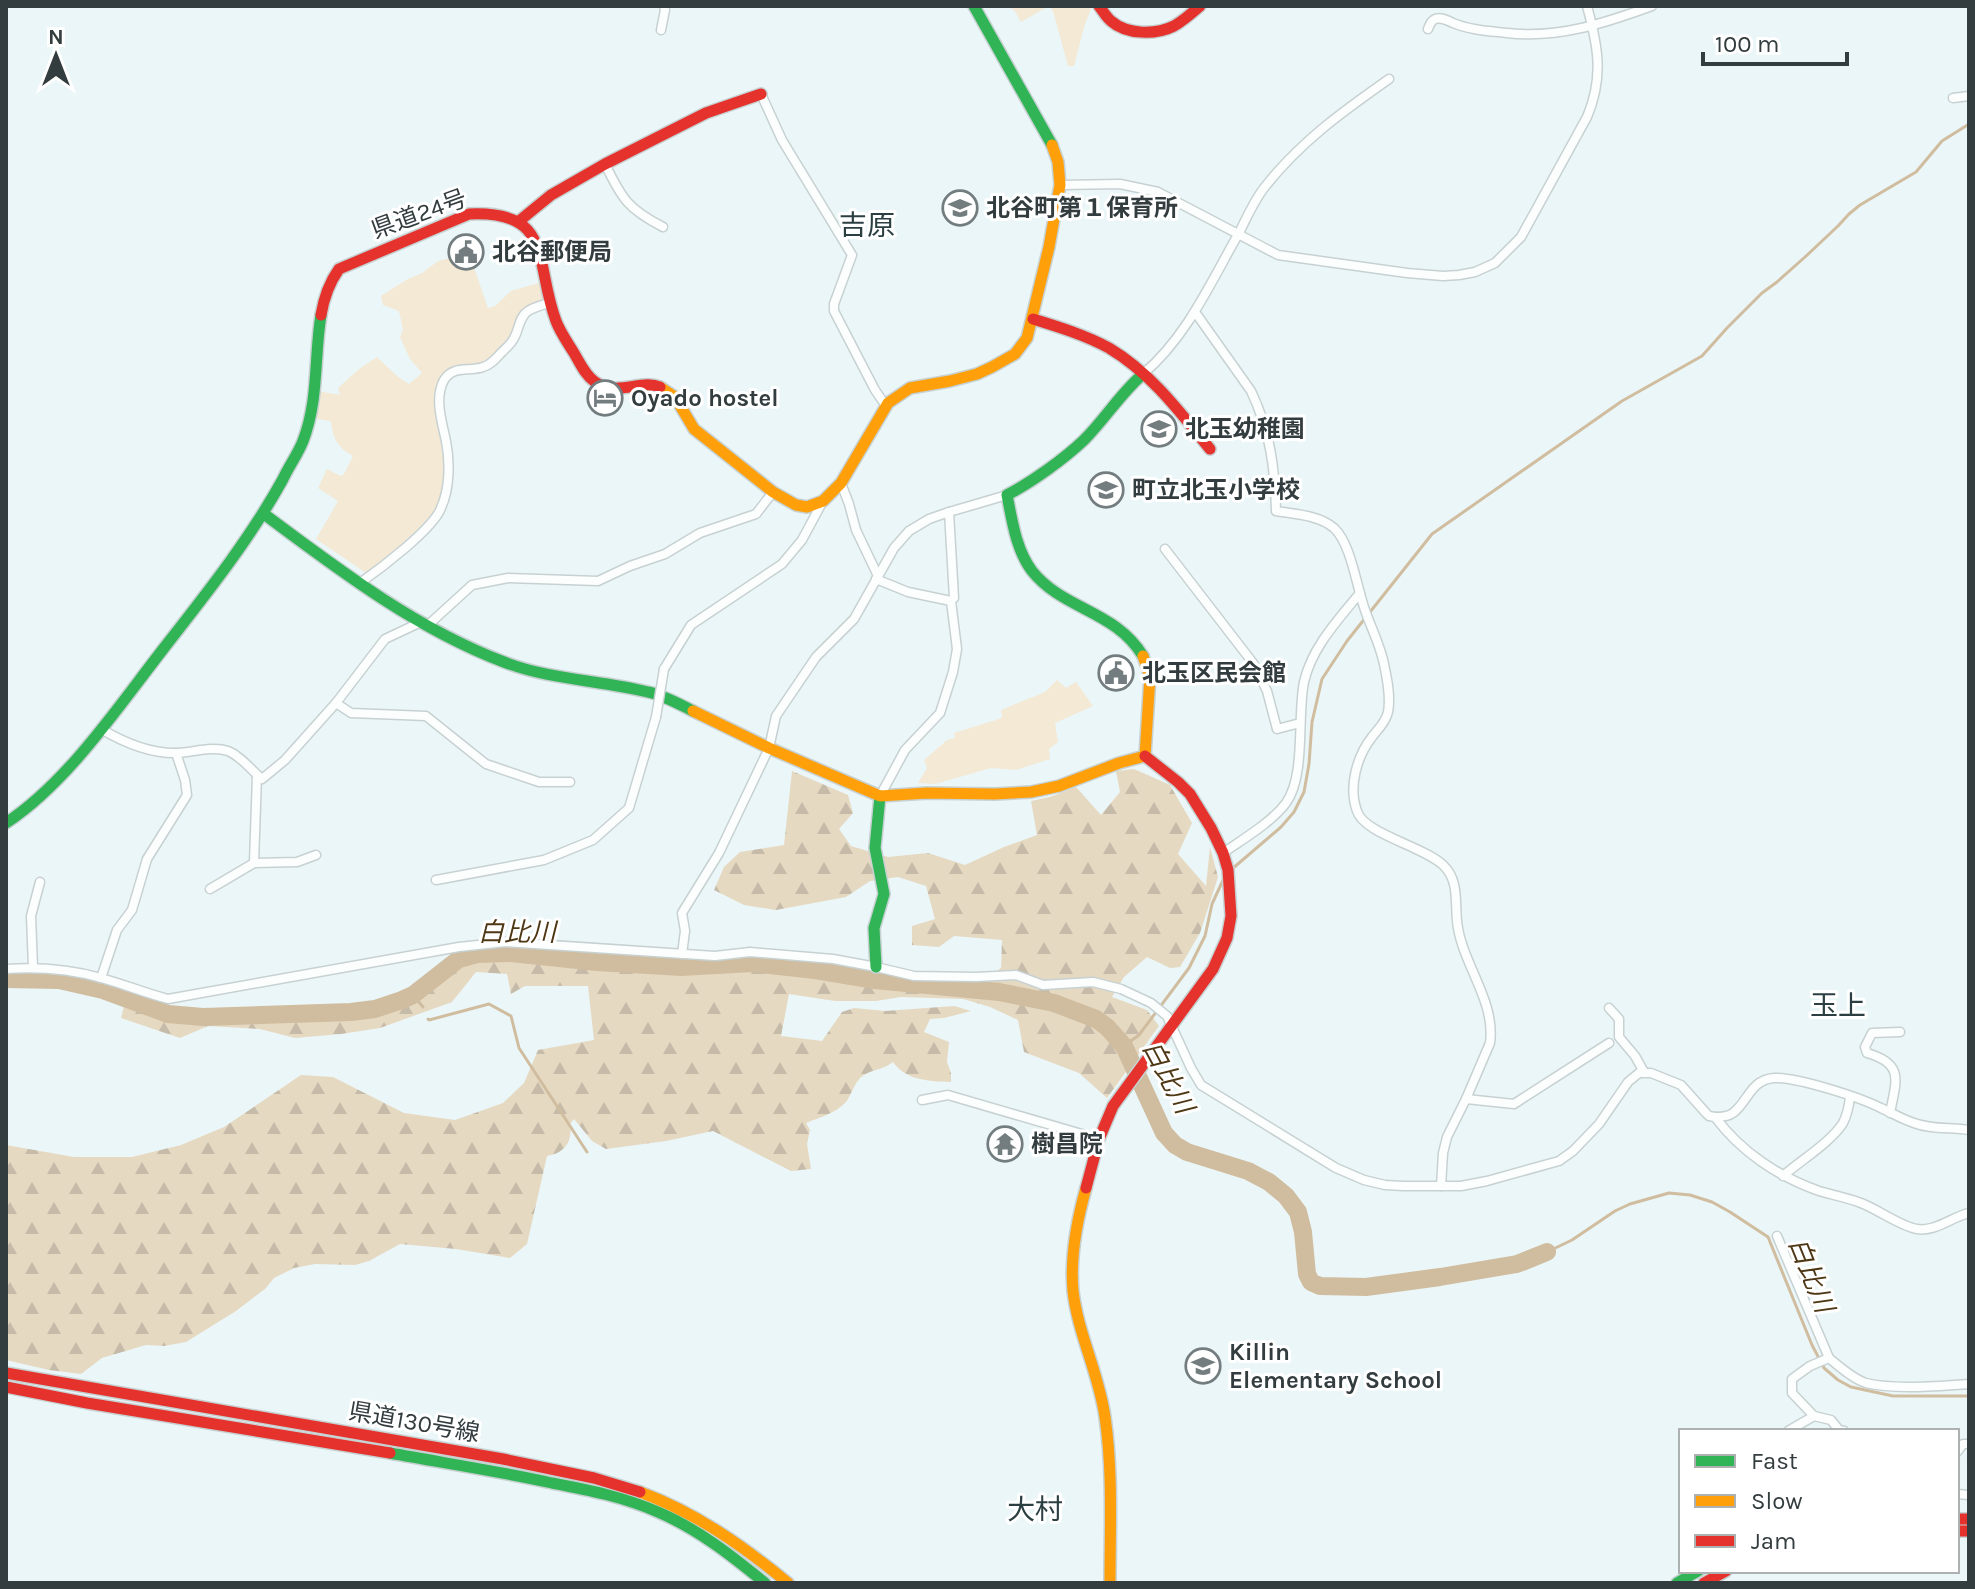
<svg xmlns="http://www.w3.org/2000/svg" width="1975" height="1589" font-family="Karla,'Noto Sans JP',sans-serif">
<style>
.green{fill:#f3e9d5}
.forest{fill:url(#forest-firs)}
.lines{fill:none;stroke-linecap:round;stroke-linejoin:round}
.stream{stroke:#d0bd9f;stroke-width:3}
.river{stroke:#d0bd9f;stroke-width:18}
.street-casing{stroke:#c7d1d2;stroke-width:11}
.fast-casing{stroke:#c7d1d2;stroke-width:14}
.slow-casing{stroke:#c7d1d2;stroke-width:14}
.jam-casing{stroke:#c7d1d2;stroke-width:14}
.street{stroke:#fcfefe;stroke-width:8}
.fast{stroke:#30b455;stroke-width:11}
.slow{stroke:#ff9f0a;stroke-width:11}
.jam{stroke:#e5322d;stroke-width:11}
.street-bridge-casing{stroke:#c7d1d2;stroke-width:11;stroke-linecap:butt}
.street-bridge{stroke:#fcfefe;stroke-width:8}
.labels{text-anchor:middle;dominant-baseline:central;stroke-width:6;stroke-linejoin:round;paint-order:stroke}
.poi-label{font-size:24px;font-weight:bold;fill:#333c3e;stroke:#fff;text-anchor:start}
.street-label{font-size:24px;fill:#333c3e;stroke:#fff}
.water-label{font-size:26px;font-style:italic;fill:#4e3714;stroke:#fff}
.quarter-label{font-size:28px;fill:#2b3f43;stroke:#fff}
</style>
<defs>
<pattern id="forest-firs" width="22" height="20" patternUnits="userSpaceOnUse" patternTransform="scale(2)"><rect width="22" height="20" fill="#e6d9c2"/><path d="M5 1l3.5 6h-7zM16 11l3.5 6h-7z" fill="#c6bba8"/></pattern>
</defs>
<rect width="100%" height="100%" fill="#ebf6f8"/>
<g class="green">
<path d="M1007,6h85l-8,21 -10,39h-6l-15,-55 -4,-5 -28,16 -7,-12z"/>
<path d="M459,256l4,8 9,-2 16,46 7,-2 16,-15 34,-10 6,22 -20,7 -18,29 -19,21 -39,11 -14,20c2,28 4,54 4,82 0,6 1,14 0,19 -6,24 -59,66 -79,81l-50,-34 22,-38 -20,-13 9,-19 14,7 3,-2 9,-18c-16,-9 -20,-17 -22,-35l-21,-3 7,-27 23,4 -2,-7 21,-19 18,-12 20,19 12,8 13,-11 -12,-14 -10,-22 3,-7 -4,-19 -16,-6 -2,-9 25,-16 16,-7 16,-12z"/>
<path d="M1057,680l9,8 10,-6 17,24 -38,17 3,19 -9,7 1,10 -34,11 -25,-2 -56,16 -17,-1 9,-15 -3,-8 23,-20 8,-2 -1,-5 48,-15 -1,-8 44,-18z"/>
</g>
<path class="forest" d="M1134,769l36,16 22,38 -14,31 28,32 4,-39 8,30 -18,56 -20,34 -10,1 -23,-11 -23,20 -12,20 35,13 12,16 -52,72 -28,-25 -55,-21 -6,-32 -28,-13 -27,-8 -62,-2 -25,4h-41l-46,-7 -8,42 41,5 20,-29 12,-4 31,3 69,-5 17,5 -27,7 -14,1 -6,13 25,10 -2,20 4,11v9c-21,-1 -45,-1 -58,-20 -10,8 -19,7 -29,13 -9,5 -12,19 -18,27 -11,12 -26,15 -40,21l4,7 -3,14 4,25 -20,2 -78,-40 -47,10 -60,8 -14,-8 -18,-22 -4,5c3,17 -5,29 -23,32l-20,88 -17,14 -54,-9 -56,-5 -31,17 -14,4 -40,-1 -21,4 -20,10 -9,11 -29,22 -50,31 -22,4 -18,-1 -44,13 -21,16 -32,-4 -43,-10v-215l68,12h58l49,-12 43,-18 77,-52 32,2 71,36 51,7 48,-17 21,-20 14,-33 56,-10 -6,-54h-63l-14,8 -4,-20 -31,-2 -24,30 -72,26 -39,6 -46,4 -35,-9 -52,-3 -28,12 -59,-20 3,-12 72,17h70l124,-11 27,-11 43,-46 23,-5 42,-1 140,11h98l172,23 43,1 23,-16 1,-28 -48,-4 -15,11 -27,-2v-19l23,-7 -9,-33 -28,-9 -28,4 -24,16 -70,13 -32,-5 -30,-15 10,-23 16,-15 44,-7 8,-74 56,24 5,18 -14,16 12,17 37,11 40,-4 37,12 39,-18 33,-12 -6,-34 19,-4 26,-10 25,28 19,-23 -4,-21z"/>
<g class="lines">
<g class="stream">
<path d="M1232,869l49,-42 13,-15 10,-20 5,-28 3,-42 10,-43 25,-38 85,-107 190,-133 80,-45 25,-28 35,-35 15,-11 28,-25 33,-31 11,-12 11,-9 56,-33 26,-31 27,-17"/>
<path d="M413,995l10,12"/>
<path d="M428,1019l1,1 60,-16 22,12 8,32 68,104"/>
<path d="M1124,1046l15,-11 50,-67 16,-32 7,-32 12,-26"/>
<path d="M1547,1252l25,-12 43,-29 15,-7 39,-11 21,2 22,7 18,10 38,25 44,108 12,23 14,12 13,7 42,9h76"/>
</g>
<path class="river" d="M6,979l53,1 44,10 65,24 35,3 148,-5 24,-3 27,-9 11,-5 46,-36 18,-5 34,-1 86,9 84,5 71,-4 63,7 60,10 124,12 55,11 42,16 11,8 17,19 40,87 11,12 12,7 61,19 21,11 17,14 12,16 5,20 4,42 4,8 9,4 46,1 74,-10 77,-13 30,-12"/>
<defs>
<g id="street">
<path d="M1428,29c2,-5 3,-8 7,-10 6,-2 12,1 18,4 17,7 36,8 54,10 51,6 98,-10 145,-27"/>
<path d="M661,30l4,-20 -1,-4"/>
<path d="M761,94l21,46 70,115 -18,49v7l41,79 11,16"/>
<path d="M1953,98l16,-2"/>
<path d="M605,164c17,35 23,45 58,63"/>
<path d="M1060,185l60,-1 38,8 120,63 129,18 36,3 16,-1 16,-3 20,-9 26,-26 66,-120c17,-40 11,-71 0,-111"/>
<path d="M1195,312l56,79c19,40 24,77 25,120 18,3 43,4 58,17 17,16 22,56 30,79 6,19 16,37 20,57 3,14 7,33 4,48 -2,10 -10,17 -16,25 -15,19 -24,50 -15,74 7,23 66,35 86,54 16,15 12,36 14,56 4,42 39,79 33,122l-24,56 -19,38 -4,16 -2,33"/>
<path d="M1143,374c44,-37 69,-94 97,-143 7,-14 14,-30 24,-43 36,-46 78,-76 125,-109"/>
<path d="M841,483l8,21 7,26 22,46"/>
<path d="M1165,549l88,114 14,28 10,38 23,-6"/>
<path d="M876,579l32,13 43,9"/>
<path d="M360,583c20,-14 73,-54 81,-75 9,-20 9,-46 5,-67 -4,-19 -12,-43 -2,-61 9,-15 25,-8 39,-13 8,-2 13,-9 19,-15 4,-4 10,-9 12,-14 5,-8 5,-21 14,-27 6,-4 16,-6 23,-9"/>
<path d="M427,626l45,-41 36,-7 90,3 32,-15 35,-12 35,-21 56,-19 17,-22"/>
<path d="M664,669l27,-44 91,-61 20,-24 21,-39"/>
<path d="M336,703l15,10 75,3 60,48 53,18h31"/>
<path d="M101,729c22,13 51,25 77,24 16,-1 35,-7 50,-2 13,5 23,19 34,28l23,-19 51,-57 49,-64 34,-16"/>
<path d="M880,796l25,-46 35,-37 13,-41 4,-23 -6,-48 3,-3 -5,-86"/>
<path d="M1223,853c20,-14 49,-31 63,-50 20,-28 11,-87 18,-121 8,-35 34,-62 56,-89"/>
<path d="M254,863l3,-88"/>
<path d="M436,880l108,-20 49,-20 36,-32 27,-91"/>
<path d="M210,889l44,-26 43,-1 19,-7"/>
<path d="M682,954l3,-23 -3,-18 37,-60 50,-105 7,-32 40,-59 38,-38 40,-71 15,-17 20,-12 20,-7 58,-17"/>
<path d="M33,967l-2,-51 9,-34"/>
<path d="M6,969c33,-2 63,0 95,9 22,6 44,15 67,21l291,-52 47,-5 209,14 35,-4 83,7 43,8 38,9 62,1 40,-2 27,10 50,-3 28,7 30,14 16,13 24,52 10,17 135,83 28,12 21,5 18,1h58l26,-5 72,-20 14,-10 26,-27 29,-42 11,-9h12l30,12 25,28 3,3 6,1c26,35 64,60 104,74 14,4 29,7 42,12 16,6 41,24 56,26 18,3 35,-12 52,-16"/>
<path d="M101,978l16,-48 15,-20 15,-51 40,-64 -2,-15 -9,-27"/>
<path d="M1609,1008l10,11v18l16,19 9,16"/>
<path d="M1466,1099l48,5 95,-61"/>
<path d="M922,1100l26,-5 151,44"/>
<path d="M1890,1113c6,-32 15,-49 -23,-60l-2,-6 7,-14 28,-1"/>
<path d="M1715,1117c6,0 13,0 18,-4 15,-11 17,-33 41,-35 23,-1 85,19 107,30 11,5 21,11 33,15 18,7 36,4 55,7"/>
<path d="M1783,1176c18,-16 47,-33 60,-53 4,-8 6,-17 7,-26"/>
<path d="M1777,1236l52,122"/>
<path d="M1814,1416l-22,-23v-14l18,-13 19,-8c11,9 24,21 37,25 28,7 74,3 103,1"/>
<path d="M1788,1431l26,-15 17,4 8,10 5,1"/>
<path d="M1957,1452l6,-8h6"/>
<path d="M1957,1494l12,1"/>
</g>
<g id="fast">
<path d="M974,6l78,139"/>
<path d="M1143,374c-23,20 -38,45 -59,66 -20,19 -52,42 -77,55 5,25 9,55 25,76 31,39 83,39 111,85"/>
<path d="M264,514c75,56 151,114 240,148 46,18 96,18 144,30 15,3 31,12 45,19"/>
<path d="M6,823c62,-41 112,-116 158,-175 43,-55 86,-109 119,-169 6,-13 15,-25 20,-38 16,-42 11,-84 18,-126"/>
<path d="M876,967l-2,-39 10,-34 -9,-46 5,-52"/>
<path d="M390,1453c54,10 108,18 162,30 37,7 72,14 106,29 40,17 74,44 107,71"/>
<path d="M1677,1583l21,-12"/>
</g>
<g id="slow">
<path d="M660,387l15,10 19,32 79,63 23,13 11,2 16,-6 18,-18 47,-80 22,-15 40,-7 27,-7 15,-7 23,-13 12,-16 22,-91 11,-62 -2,-23 -6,-17"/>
<path d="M1143,656l7,20 -5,80"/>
<path d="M693,711l76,37 111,48 47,-3 68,1 36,-2 28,-6 60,-23 26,-7"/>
<path d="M1086,1188c-9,32 -16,69 -13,103 5,43 26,83 32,126 8,55 5,111 5,166"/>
<path d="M640,1492c56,21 102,53 148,91"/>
</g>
<g id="jam">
<path d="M1099,6c4,5 7,11 12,15 16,14 45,14 63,5 9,-5 18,-13 26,-20"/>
<path d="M518,222l33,-27 54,-31 101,-51 55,-19"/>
<path d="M321,315c3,-18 8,-32 18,-46l130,-55c85,-4 65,48 87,107 4,11 12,22 18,32 6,10 11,22 21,29 22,15 46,-3 65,5"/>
<path d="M1033,319c26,8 52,16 76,29 42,25 71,64 101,101"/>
<path d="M1086,1188l13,-49 14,-33 100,-137 14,-31 4,-22 -3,-46 -5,-17 -12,-25 -21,-34 -12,-12 -33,-26"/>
<path d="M6,1373l497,86 91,19 46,14"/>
<path d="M6,1387l81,16 303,50"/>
<path d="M1957,1519h12"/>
<path d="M1957,1531h12"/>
<path d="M1704,1583l22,-12"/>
</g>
</defs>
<use href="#street" class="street-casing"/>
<use href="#fast" class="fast-casing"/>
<use href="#slow" class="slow-casing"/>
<use href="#jam" class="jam-casing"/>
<use href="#street" class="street"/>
<use href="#fast" class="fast"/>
<use href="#slow" class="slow"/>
<use href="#jam" class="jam"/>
<defs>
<path id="street-bridge" d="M656,717l8,-48"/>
</defs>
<use href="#street-bridge" class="street-bridge-casing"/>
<use href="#street-bridge" class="street-bridge"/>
</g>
<defs>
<symbol id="school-ring" viewBox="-11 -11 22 22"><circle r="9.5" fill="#fff" stroke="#737d7f" stroke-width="1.5"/><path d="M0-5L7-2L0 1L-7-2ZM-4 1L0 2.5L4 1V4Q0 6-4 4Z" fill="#737d7f"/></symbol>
<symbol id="civic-ring" viewBox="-11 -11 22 22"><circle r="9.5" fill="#fff" stroke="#737d7f" stroke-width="1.5"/><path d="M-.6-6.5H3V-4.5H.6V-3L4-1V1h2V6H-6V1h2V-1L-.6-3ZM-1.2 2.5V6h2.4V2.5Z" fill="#737d7f"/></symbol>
<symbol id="hotel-ring" viewBox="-11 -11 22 22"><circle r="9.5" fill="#fff" stroke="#737d7f" stroke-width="1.5"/><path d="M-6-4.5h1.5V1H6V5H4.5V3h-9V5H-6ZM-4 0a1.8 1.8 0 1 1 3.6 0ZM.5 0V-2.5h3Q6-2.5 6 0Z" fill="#737d7f"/></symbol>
<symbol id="temple-ring" viewBox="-11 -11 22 22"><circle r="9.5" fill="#fff" stroke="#737d7f" stroke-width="1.5"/><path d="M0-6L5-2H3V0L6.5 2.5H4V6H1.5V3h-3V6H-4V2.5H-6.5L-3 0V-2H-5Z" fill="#737d7f"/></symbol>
</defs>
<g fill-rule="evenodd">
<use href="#school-ring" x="940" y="188" width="40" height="40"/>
<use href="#civic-ring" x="446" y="232" width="40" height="40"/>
<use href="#hotel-ring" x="585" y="378" width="40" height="40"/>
<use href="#school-ring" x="1139" y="409" width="40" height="40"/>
<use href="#school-ring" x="1086" y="470" width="40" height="40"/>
<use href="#civic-ring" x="1096" y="653" width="40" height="40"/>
<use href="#temple-ring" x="985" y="1124" width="40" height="40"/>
<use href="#school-ring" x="1183" y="1346" width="40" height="40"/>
</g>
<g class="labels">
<g class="poi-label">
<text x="986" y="208">北谷町第１保育所</text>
<text x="492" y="252">北谷郵便局</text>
<text x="631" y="398">Oyado hostel</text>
<text x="1185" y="429">北玉幼稚園</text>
<text x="1132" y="490">町立北玉小学校</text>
<text x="1142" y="673">北玉区民会館</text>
<text x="1031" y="1144">樹昌院</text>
<text x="1229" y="1352">Killin<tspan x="1229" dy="28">Elementary School</tspan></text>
</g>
<g class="street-label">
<text transform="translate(419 214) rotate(-20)">県道24号</text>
<text transform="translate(414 1422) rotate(10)">県道130号線</text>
</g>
<g class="water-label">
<text x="517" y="932">白比川</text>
<text transform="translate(1168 1077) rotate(62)">白比川</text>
<text transform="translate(1811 1275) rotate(68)">白比川</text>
</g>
<g class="quarter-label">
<text x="867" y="225">吉原</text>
<text x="1838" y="1005">玉上</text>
<text x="1035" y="1509">大村</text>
</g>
</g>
<rect width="1975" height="1589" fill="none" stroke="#333c3e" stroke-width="16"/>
<rect x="1679" y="1429" width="280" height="144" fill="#ffffff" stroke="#adb1b2" stroke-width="2"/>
<rect x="1695" y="1455" width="40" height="12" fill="#30b455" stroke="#adb1b2" stroke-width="2"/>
<text x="1751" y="1469" font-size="24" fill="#333c3e">Fast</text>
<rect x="1695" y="1495" width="40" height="12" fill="#ff9f0a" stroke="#adb1b2" stroke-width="2"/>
<text x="1751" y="1509" font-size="24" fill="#333c3e">Slow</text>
<rect x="1695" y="1535" width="40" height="12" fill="#e5322d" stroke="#adb1b2" stroke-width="2"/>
<text x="1751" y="1549" font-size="24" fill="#333c3e">Jam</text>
<g transform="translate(56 56)" stroke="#ffffff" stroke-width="6" paint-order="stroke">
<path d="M0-6L14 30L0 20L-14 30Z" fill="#333c3e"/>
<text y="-12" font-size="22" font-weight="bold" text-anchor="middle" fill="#333c3e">N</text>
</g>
<path d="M1703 52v12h144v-12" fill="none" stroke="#333c3e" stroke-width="4"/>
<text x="1715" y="52" font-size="24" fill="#333c3e" stroke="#ffffff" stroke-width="6" paint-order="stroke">100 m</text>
</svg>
